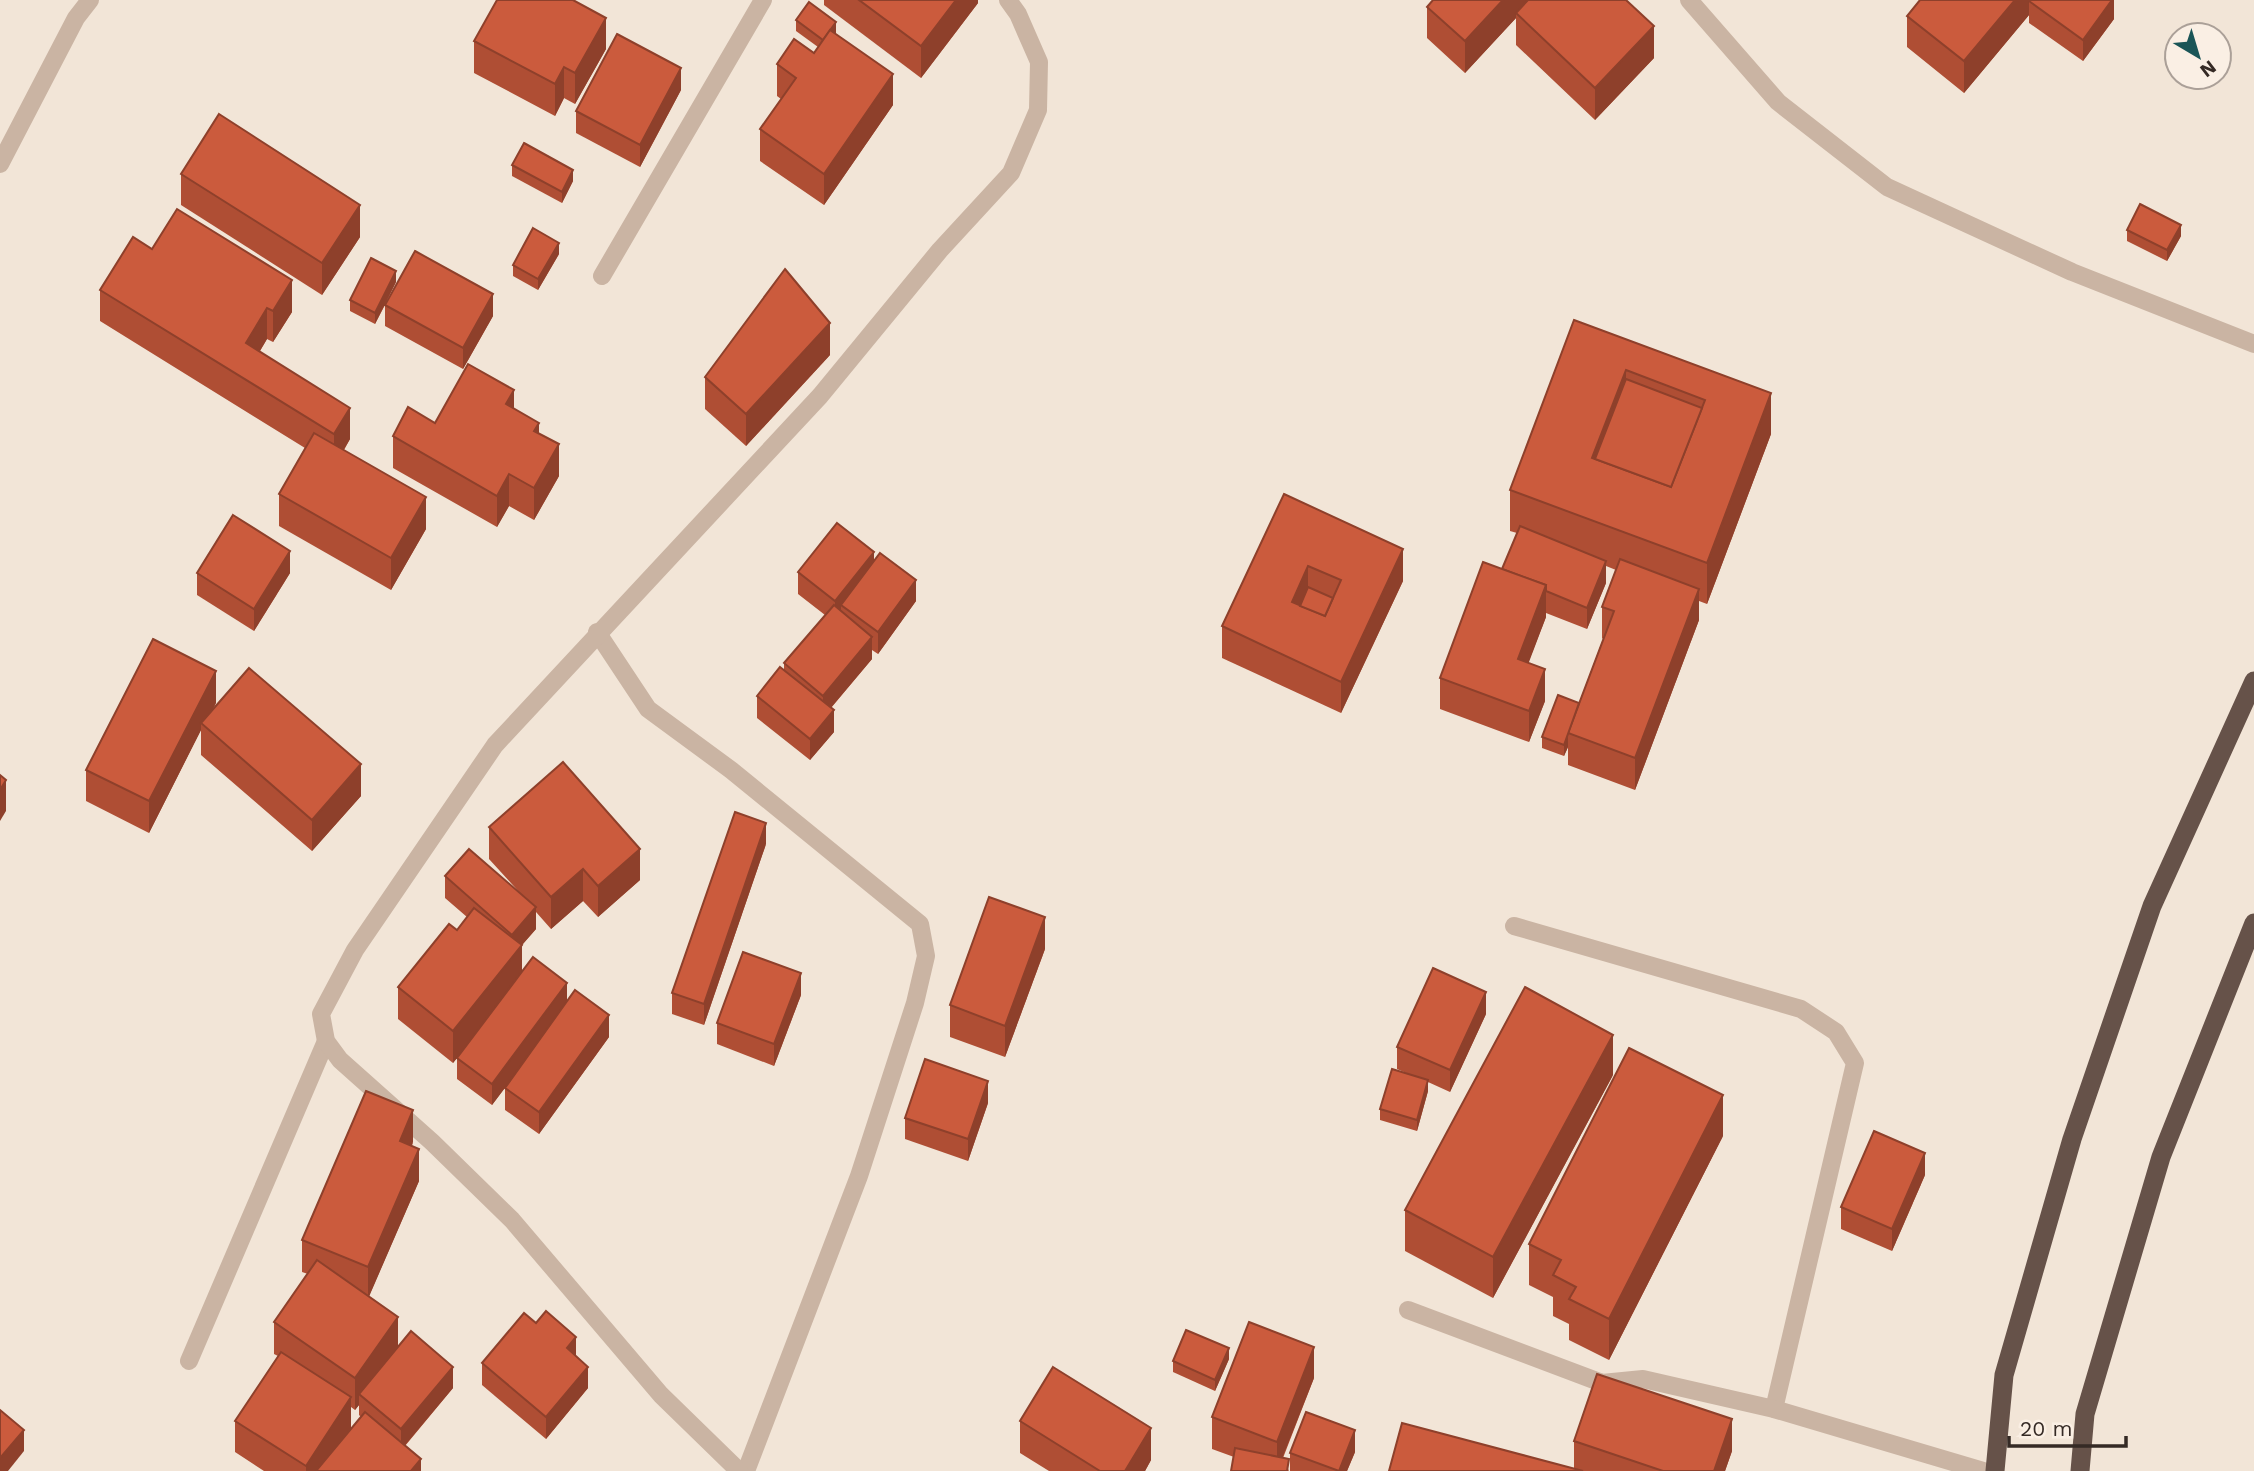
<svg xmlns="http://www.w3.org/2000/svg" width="2254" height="1471" font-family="'Work Sans',sans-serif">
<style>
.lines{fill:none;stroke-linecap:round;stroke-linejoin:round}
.service{stroke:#cab4a3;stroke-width:18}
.minor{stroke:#cab4a3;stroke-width:18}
.trunk{stroke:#665249;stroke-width:19}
.wall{fill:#af4e34;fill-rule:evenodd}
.shaded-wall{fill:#8e402b}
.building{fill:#cb5b3d;stroke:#8e402b;stroke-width:2;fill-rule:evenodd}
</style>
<rect width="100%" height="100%" fill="#f2e5d7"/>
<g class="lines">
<g class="service">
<path d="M1514,926l287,83 35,23 19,31 -81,346"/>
<path d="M1408,1310l194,73 41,-4 131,30 209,62"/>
</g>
<g class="minor">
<path d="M1689,0l89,102 109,85 185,85 182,72"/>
<path d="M0,164l76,-146 14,-18"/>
<path d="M602,276l161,-276"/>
<path d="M597,632l51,77 83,61 189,154 6,32 -11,47 -56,173 -113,295"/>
<path d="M189,1361l137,-320"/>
<path d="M739,1471l-78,-76 -149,-175 -80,-78 -92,-82 -14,-19 -5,-27 34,-64 140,-205 325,-349 120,-146 71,-77 27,-63 1,-48 -21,-48 -10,-14"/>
</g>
<g class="trunk">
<path d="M1995,1471l9,-96 68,-236 80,-233 102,-225"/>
<path d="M2080,1471l5,-57 76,-257 93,-234"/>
</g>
</g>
<g class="wall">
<path d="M824,0h154v3l-57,75 -97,-73z"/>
<path d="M1626,0l28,58 -59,62 -79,-75v-27l-51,55 -38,-35v-31z"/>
<path d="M1920,0h194v19l-31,42 -54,-38v-8l-65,78 -57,-46v-31z"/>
<path d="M796,20l39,13 58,72 -69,100 -64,-44v-32l21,-30 -4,-3v-32l37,-11 4,-6 -22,-16z"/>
<path d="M474,41l132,8 -31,55 -11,-6 -9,18 -81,-43z"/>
<path d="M681,90l-41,77 -64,-34v-22z"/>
<path d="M512,165l61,16 -11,22 -50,-27z"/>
<path d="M181,174l179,63 -38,58 -141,-90z"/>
<path d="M2127,230l54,6 -14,25 -40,-20z"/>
<path d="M152,249l140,63 -19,30 -6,-3 -7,12 90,88 -6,11 82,79 -35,61 -112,-64v-32l26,-46 -205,-127v-31z"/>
<path d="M559,254l-21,36 -25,-14v-11z"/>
<path d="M396,282l-9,18 106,16 -30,53 -78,-43v-21l-10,19 -25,-13v-11z"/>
<path d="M1574,320l197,114 -64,170 -8,-3v19l-64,170 -67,-25v-18l-4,9 -22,-8v-11l37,-34 24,-64 -1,-1v-31l14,-37 -10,-4v17l-19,46 -41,-16v4l-18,46 17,38 -16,41 -89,-33v-31l62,-109 15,-36 -7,-2v-41z"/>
<path d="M830,355l-84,91 -41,-37v-32z"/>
<path d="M514,409l25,24 20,43 -25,44 -25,-14 -12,21 -104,-59v-32l42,-13z"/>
<path d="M1284,494l119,87 -62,132 -119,-55v-32z"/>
<path d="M874,561l42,40 -38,53 -6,-4v9l-41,49 3,24 -24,28 -53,-42v-22l27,-25v-8l41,-48 -27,-21v-22z"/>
<path d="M197,573h93l-36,58 -57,-36z"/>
<path d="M216,703l-5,10 150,83 -49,55 -111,-96v-25l-52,103 -63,-32v-31z"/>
<path d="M489,827l151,53 -42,37 -15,-16 -32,28 -15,-17v17l-14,16v27l45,30 42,35 -70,97 -34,-24v-22l9,-12 -22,29 -35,-26v-21l-4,5 -55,-44v-32l59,-57 10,-13 -22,-19v-22l75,17 -31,-34z"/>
<path d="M766,844l-62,181 -32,-11v-21z"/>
<path d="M1045,949l-40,108 -55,-20v-32z"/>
<path d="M801,995l-27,71 -57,-22v-21z"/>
<path d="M1486,1014l-36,78 -22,-10v9l-11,40 -37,-11v-11l31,-34 -14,-6v-22z"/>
<path d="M1613,1075l-120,223 -88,-47v-41z"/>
<path d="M988,1103l-20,58 -63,-22v-21z"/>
<path d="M1723,1136l-114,224 -40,-20v-16l-16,-8v-19l-24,-12v-41z"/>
<path d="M413,1142l-1,4 7,35 -50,115 29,51 55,41 -48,58 16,25h-157l-29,-19v-31l43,-65 -4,-2v-32l34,-48 -6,-2v-32zM359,1405v10l2,2 -10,12v-22l4,3z"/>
<path d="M1925,1175l-33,76 -51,-22v-22z"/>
<path d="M576,1356l12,32 -42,51 -64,-54v-22z"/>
<path d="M1229,1359l-14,32 -42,-19v-11z"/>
<path d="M1314,1378l-31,80 6,13 -55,-14 -22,-8v-32z"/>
<path d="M1020,1421l131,39 -6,11h-96l-29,-18z"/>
<path d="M1574,1441l158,10 -7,20h-336l185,-2z"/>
<path d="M1355,1452l-8,19h-57v-18z"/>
</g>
<g class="shaded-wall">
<path d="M956,0h22v3l-57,75v-32z"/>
<path d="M1503,0h30l-17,13v5l-51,55v-32z"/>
<path d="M2015,0h18l-4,1v14l-65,78v-32z"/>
<path d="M2112,0h2v19l-31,42v-21z"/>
<path d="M606,18v31l-31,55v-31z"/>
<path d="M836,22v11l-13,7z"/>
<path d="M1654,26v32l-59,62v-32z"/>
<path d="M564,67v31l-9,18v-32z"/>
<path d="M681,68v22l-41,77v-22z"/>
<path d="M893,74v31l-69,100v-31z"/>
<path d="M573,170v11l-11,22v-11z"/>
<path d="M360,205v32l-38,58v-32z"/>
<path d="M2181,225v11l-14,25v-11z"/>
<path d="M559,243v11l-21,36v-11z"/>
<path d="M396,271v11l-21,42v-11z"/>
<path d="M292,280v32l-19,30v-31z"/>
<path d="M493,294v22l-30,53v-21z"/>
<path d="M267,308v31l-21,35v-31z"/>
<path d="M830,323v32l-84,91v-32z"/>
<path d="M1626,370v41l-23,60 -11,-13z"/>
<path d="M514,390v32l-8,-18z"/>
<path d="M1771,393v41l-64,170v-41z"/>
<path d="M350,408v31l-16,27v-32z"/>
<path d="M539,423v32l-5,-24z"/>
<path d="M559,444v32l-25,44v-32z"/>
<path d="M509,474v32l-12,21v-31z"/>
<path d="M426,497v32l-35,61v-32z"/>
<path d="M1403,549v32l-62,132v-31z"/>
<path d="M290,551v22l-36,58v-22z"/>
<path d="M874,552v22l-33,31v11l-6,7v-22z"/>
<path d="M1606,561v22l-19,46v-21z"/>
<path d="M1308,566v32l-12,27 -4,-23z"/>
<path d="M916,580v21l-38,53v-22z"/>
<path d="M1546,585v32l-28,74v-32z"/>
<path d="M1699,589v31l-64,170v-32z"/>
<path d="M872,637v22l-49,58v-21z"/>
<path d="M1545,669v32l-16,41v-31z"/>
<path d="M216,671v32l-12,22 -3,-2v7l-52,103v-32z"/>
<path d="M834,710v22l-24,28v-21z"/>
<path d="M1568,736v11l-4,9v-11z"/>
<path d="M361,764v32l-49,55v-31z"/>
<path d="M6,780v31l-6,10v-31z"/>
<path d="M766,823v21l-62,181v-21z"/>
<path d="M640,849v31l-42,37v-31z"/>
<path d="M583,869v32l-32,28v-32z"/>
<path d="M536,907v22l-14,16v32l-69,86v-32l59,-74v-22z"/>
<path d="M1045,917v32l-40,108v-31z"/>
<path d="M801,973v22l-27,71v-22z"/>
<path d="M567,983v22l-75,100v-21z"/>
<path d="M1486,992v22l-36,78v-22z"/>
<path d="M609,1015v22l-70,97v-22z"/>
<path d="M1613,1035v40l-120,223v-41z"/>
<path d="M1428,1080v11l-11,40v-11z"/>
<path d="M988,1081v22l-20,58v-22z"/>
<path d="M1723,1095v41l-114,224v-41z"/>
<path d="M413,1110v32l-13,31v-32z"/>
<path d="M419,1149v32l-51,118v-32z"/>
<path d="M1925,1153v22l-33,76v-22z"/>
<path d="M398,1317v31l-39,46v11l-4,5v-32z"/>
<path d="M576,1337v21l-9,-10z"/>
<path d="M1314,1347v31l-37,93v-29z"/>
<path d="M1229,1348v11l-14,32v-11z"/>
<path d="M453,1367v21l-52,62v-21z"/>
<path d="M588,1367v21l-42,51v-22z"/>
<path d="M351,1397v32l-27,42h-18v-5z"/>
<path d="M1732,1419v32l-7,20h-11z"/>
<path d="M1151,1428v32l-6,11h-20z"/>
<path d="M24,1430v21l-16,20h-8v-13z"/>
<path d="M1355,1430v22l-8,19h-8z"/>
<path d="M421,1459v12h-10z"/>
</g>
<g class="building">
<path d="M497,0h76l33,18 -31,55 -11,-6 -9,17 -81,-43z"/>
<path d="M859,0h97l-35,46z"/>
<path d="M1433,0h70l-38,41 -38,-34z"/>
<path d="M1528,0h98l28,26 -59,62 -79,-75z"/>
<path d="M1920,0h95l-51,61 -57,-45z"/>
<path d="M2029,0h83l-29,40 -54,-39z"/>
<path d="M809,2l27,20 -13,18 -27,-20z"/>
<path d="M830,30l63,44 -69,100 -64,-45 36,-51 -19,-14 17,-25 20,14z"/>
<path d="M617,34l64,34 -41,77 -64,-34z"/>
<path d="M219,114l141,91 -38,58 -141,-89z"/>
<path d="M524,143l49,27 -11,22 -50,-27z"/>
<path d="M2140,204l41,21 -14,25 -40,-20z"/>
<path d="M177,209l115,71 -19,31 -6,-3 -21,35 104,65 -16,26 -234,-144 33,-53 19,12z"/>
<path d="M533,228l26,15 -21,36 -25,-14z"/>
<path d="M415,251l78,43 -30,54 -78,-43z"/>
<path d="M371,258l25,13 -21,42 -25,-13z"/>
<path d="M785,269l45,54 -84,91 -41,-37z"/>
<path d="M1574,320l197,73 -64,170 -197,-73zM1626,370l79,30 -34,87 -79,-29z"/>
<path d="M468,364l46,26 -8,14 33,19 -5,8 25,13 -25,44 -25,-14 -12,22 -104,-60 15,-29 27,16z"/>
<path d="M1626,379l76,29 -31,79 -76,-28z"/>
<path d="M314,433l112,64 -35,61 -112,-64z"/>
<path d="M1284,494l119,55 -62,133 -119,-56zM1308,566l33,14 -16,36 -33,-14z"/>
<path d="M233,515l57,36 -36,58 -57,-36z"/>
<path d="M837,523l37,29 -39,49 -37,-29z"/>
<path d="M1520,526l86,35 -19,47 -41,-17v-6l-44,-16z"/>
<path d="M880,553l36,27 -38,52 -37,-27z"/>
<path d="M1620,559l79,30 -64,169 -67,-25 46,-122 -12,-4z"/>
<path d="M1483,562l63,23 -28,74 27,10 -16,42 -89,-33z"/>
<path d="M1308,587l25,11 -8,18 -25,-10z"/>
<path d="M834,605l38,32 -49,59 -39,-33z"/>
<path d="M153,639l63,32 -67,130 -63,-31z"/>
<path d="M780,667l54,43 -24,29 -53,-43z"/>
<path d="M249,668l112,96 -49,56 -111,-97z"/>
<path d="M1558,695l21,8 -15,42 -22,-8z"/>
<path d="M563,762l77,87 -42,37 -15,-17 -32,28 -62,-70z"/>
<path d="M0,775l6,5 -6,10z"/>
<path d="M735,812l31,11 -62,181 -32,-11z"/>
<path d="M469,849l67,58 -24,28 -67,-59z"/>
<path d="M989,897l56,20 -40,109 -55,-21z"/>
<path d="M474,908l48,37 -69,86 -55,-44 51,-63 8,6z"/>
<path d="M743,952l58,21 -27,71 -57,-21z"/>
<path d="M533,957l34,26 -75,101 -35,-26z"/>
<path d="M1433,968l53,24 -36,78 -53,-23z"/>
<path d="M1525,987l88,48 -120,222 -88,-47z"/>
<path d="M575,990l34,25 -70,97 -34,-24z"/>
<path d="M1629,1048l94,47 -114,224 -40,-20 7,-12 -23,-12 8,-15 -32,-16z"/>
<path d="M925,1059l63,22 -20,58 -63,-21z"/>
<path d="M1392,1069l36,11 -11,40 -37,-11z"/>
<path d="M366,1091l47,19 -13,31 19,8 -51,118 -66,-27z"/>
<path d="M1874,1131l51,22 -33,76 -51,-22z"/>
<path d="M317,1260l81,57 -43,61 -81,-56z"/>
<path d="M546,1311l30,26 -9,11 21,19 -42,50 -64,-54 42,-50 12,10z"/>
<path d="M1249,1322l65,25 -37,95 -65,-25z"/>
<path d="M1186,1330l43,18 -14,32 -42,-19z"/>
<path d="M411,1331l42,36 -52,62 -42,-35z"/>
<path d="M281,1352l70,45 -45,69 -71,-45z"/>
<path d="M1053,1367l98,61 -26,43h-25l-80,-50z"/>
<path d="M1597,1374l135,45 -18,52h-51l-89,-30z"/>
<path d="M0,1410l24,20 -24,28z"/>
<path d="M365,1412l56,47 -10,12h-95z"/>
<path d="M1306,1412l49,18 -16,41 -49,-18z"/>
<path d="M1402,1423l181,48h-194z"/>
<path d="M1235,1448l54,11 -2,12h-56z"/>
</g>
<g transform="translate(2198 56) rotate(142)"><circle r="33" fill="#faefe4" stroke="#aba098" stroke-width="2"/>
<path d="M0-5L12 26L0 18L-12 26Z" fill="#1a5557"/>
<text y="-10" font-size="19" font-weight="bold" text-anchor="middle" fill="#352a25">N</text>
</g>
<path d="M2009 1436v10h117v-10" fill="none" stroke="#352a25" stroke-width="3.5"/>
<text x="2020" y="1436" font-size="21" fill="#352a25" stroke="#faefe4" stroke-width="5" paint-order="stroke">20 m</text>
</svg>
